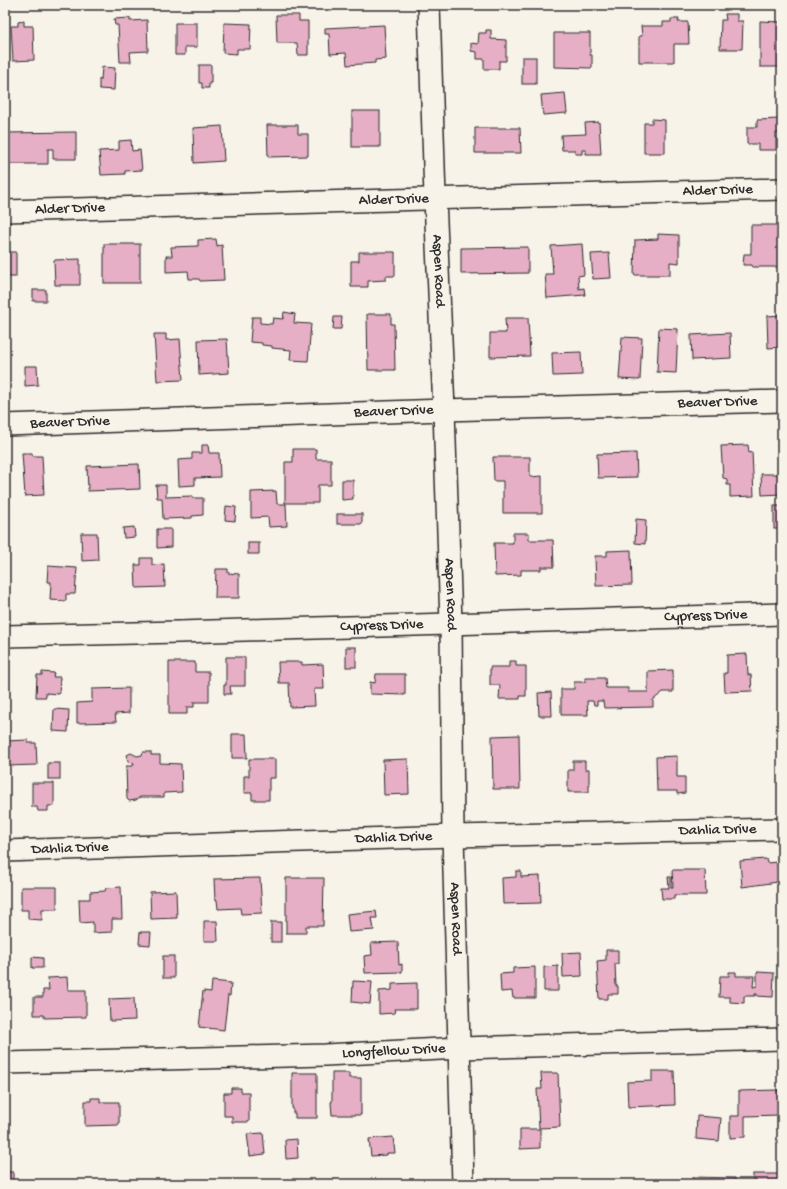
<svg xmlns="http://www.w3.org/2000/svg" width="787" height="1189" font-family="'Gochi Hand',sans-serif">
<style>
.building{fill:#e6afc6;stroke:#2b2b2b}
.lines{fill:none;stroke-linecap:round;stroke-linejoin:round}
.street-casing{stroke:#2b2b2b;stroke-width:24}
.street{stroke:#f7f3e8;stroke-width:21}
.labels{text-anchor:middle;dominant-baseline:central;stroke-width:4;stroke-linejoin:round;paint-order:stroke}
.street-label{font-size:15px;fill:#2b2b2b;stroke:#f7f3e8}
</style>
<rect width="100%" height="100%" fill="#f7f3e8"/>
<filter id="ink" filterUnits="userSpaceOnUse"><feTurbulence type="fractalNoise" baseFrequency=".025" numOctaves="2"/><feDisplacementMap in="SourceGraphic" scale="8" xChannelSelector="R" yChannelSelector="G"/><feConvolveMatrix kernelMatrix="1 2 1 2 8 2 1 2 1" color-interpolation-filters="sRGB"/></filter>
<g filter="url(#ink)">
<g class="building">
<path d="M725,14h12v7h6l-1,28h-22l1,-29h5z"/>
<path d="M276,15h23v6h9v34h-10l-1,-12h-20z"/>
<path d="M130,18v3l17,-1 1,31 -18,1 1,10h-11l-2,-37h-3l-1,-6z"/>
<path d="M671,19h8l-1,3h10l1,22h-15v18h-35v-26h3l-1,-10h22v-4h8z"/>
<path d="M24,21v5h9l1,34 -21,1 -2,-35h7v-4z"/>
<path d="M760,21l20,1 -1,45h-19z"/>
<path d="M175,23h22v24h-12v8h-10z"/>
<path d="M224,23l27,1 -1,25h-13v5l-14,-1z"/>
<path d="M384,25l2,34 -11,1v3l-28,2 -1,-12 -16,1 -1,-20h-4v-6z"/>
<path d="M486,30h5v9l15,1v21h-7v8h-15v-10h-7v-7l-6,-1v-8l7,1 1,-11h7z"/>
<path d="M554,33h36v22h2v13l-38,-1z"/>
<rect x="522" y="57" width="14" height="27"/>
<path d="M199,65h12v18h-2v5h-7v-5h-3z"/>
<path d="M102,67l13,1 -1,22 -15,-1v-10l2,1z"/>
<path d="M565,93l2,20 -24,2 -2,-20z"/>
<rect x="352" y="111" width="28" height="36"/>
<path d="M652,119l13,1v33h-21v-30h8z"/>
<path d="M780,119v14h-4v17h-18v-6h-11v-17h10v-7z"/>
<path d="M599,122l2,32h-15v-4h-4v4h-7v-4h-13l-1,-15 25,-1 -1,-11z"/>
<path d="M267,125h31v9h10v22l-40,1z"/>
<path d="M222,126l2,35 -30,2 -1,-35z"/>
<path d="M475,128h45l1,25h-46z"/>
<path d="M76,132v27h-23v-10h-5v15h-42l-1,-31z"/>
<path d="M131,140l1,11 8,-1 2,20 -17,1v3l-24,1 -2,-24 20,-1v-9z"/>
<path d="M751,225h28v42h-27v-2h-9l1,-11h7z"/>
<path d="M658,234l21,1v28l-9,-1v13h-36l1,-35 23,-1z"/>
<path d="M216,239l1,7 5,-1 2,35 -24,1 -1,-2h-10l-1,-8 -22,1v-16h6l-1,-9 27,-1v-6z"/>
<rect x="104" y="244" width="36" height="39"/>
<path d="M582,244l2,31 -6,1 1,13 5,-1 1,7 -38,3 -2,-24h8l-2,-28z"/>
<path d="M528,247v26l-67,1v-26z"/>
<rect x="5" y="252" width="11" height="25"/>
<path d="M359,252h36v24h-9v4l-18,1v6h-17v-26h8z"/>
<path d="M609,253l2,25 -18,1 -2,-25z"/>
<path d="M80,259v26h-25l-1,-25z"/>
<rect x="33" y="290" width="13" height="11"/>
<path d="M284,312l11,2 -1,9 17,1 -3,37 -18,-1 1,-10 -19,-2v-2l-10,-1v-2l-12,-1 2,-25h8v6l12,1 1,-6 10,1z"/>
<path d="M367,314h24v10h3l1,46h-27z"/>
<path d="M781,315l1,32 -14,1 -1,-32z"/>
<path d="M334,317h8l-1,12h-8z"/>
<path d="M505,318h23l2,38 -40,1v-24h16z"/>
<path d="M659,328l19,1 -2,44 -19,-1z"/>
<path d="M730,333l1,25 -39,2 -1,-25z"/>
<path d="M154,334h12v6l14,-1 3,41 -26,1z"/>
<path d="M622,337l20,1 -2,42 -21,-1z"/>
<path d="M227,339l2,34 -30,2 -1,-35z"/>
<path d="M581,352l1,23 -29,1 -1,-23z"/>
<path d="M25,366h12l1,19 -13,1z"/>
<path d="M202,445h6l1,8h10l1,24 -25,1v7l-16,1 -1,-26 14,-1v-6h10z"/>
<path d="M748,445l1,8 3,-1 2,44 -24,1v-12h-3v-6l-4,-1 -2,-32z"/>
<path d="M293,449h23v10h15v26h-13v18h-33v-41h8z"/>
<path d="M22,453h10l1,3h9l2,39 -19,1z"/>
<path d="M636,453l1,24 -39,1 -1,-24z"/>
<path d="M493,457h37v20l12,-1v37h-39v-32h-9z"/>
<path d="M139,464l1,25 -52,2 -1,-25z"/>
<path d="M761,474h19l1,20 -19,1z"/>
<path d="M342,480h11v19l-11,1z"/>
<path d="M156,485h10v12l26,-1v2h11v17l-11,1v2l-29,1 -1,-21h-5z"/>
<path d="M276,491l1,13h9l1,22 -18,1 -1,-10 -17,1v-26z"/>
<path d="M226,506l10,1 -1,14 -10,-1z"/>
<rect x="774" y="506" width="8" height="23"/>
<rect x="337" y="514" width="25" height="10"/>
<path d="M636,519l10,1 -1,24 -10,-1z"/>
<path d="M134,527l1,10 -11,1 -1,-10z"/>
<path d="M157,529h14v18l-14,1z"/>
<path d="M81,533h16l1,27 -16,1z"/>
<path d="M513,533h16v7h24l1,27h-13v3h-20v5l-26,1 -1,-33h19z"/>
<rect x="248" y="543" width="11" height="11"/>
<path d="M631,550l1,35 -36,1 -1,-30h12v-5z"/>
<path d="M141,558h11v7l12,-1 1,23 -29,1 -1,-23h6z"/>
<path d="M48,566l29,2 -2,26h-9v7l-16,-1 1,-18h-4z"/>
<path d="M216,569h12v4l11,1v24h-24z"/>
<rect x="346" y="647" width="10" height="20"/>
<path d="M747,654l1,21h3l1,16 -27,1 -1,-19h3v-18z"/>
<path d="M226,657h19v29h-15l1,8h-7v-9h2z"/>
<path d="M509,661h7v5h10v30h-6v3h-21l1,-14h-10v-18h19z"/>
<path d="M169,662h26v10h14v30h-15v5h-7v7h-18z"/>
<path d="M278,662h24v3l21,-1 1,25h-10l1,17 -25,1 -1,-24h-10z"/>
<path d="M673,670v22h-10l-10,8v7l-49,1 -1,-7h-6v4h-3l-1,-4h-6l1,14h-27v-26h13v-7h11v-4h20l1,10h22v4h20v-21z"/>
<path d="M42,672l12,1 -1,4h7l-1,17 -13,-1v4h-10l1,-22h5z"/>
<path d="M376,674h29v21l-35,-1v-12l5,1z"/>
<path d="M129,688v25l-14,1 1,8 -39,1v-20l15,-1v-13z"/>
<path d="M551,692l1,24h-13l-1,-23z"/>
<path d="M54,709l15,1 -1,22 -15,-1z"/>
<path d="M232,734h14l1,24h-15z"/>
<path d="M519,735l1,54h-27l-1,-53z"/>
<path d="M28,740v3h8l1,22 -32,1v-25z"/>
<path d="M143,752h8v3h9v8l21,1 1,28 -18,1v4h-24l-4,3 -7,1 -2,-2 -1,-33h7l1,-3 -6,-1 -1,-7 4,-2 6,3 5,-1z"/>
<path d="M677,756v21h8v16l-8,1v-3h-20l-1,-34z"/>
<path d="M249,759h26v19h-6v22h-17v-7h-8v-17h5z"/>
<path d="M408,759l1,35 -25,1 -1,-35z"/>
<path d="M573,761h12v8h4v23h-21v-22h5z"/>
<rect x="48" y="763" width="12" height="16"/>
<path d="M32,783h22v23h-6v5h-10l-1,-4h-5z"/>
<path d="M766,859l1,4 10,-1 1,20 -36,5 -2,-26z"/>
<path d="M672,870h33l1,25h-32v4h-12l-1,-11h8l-1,-11h3v10h2z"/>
<path d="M516,871h5v6l19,-1 1,27 -38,1 -1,-26 14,-1z"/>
<path d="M260,878l2,35 -21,1 -1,-6 -22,1 -1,-9h-2l-1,-21z"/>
<path d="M286,878h38l-1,48h-17v7h-20z"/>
<path d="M21,887h36v22h-15v11l-14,-1v-9h-7z"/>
<path d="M121,887l1,32h-10v13l-19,1v-11l-13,1 -1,-24h11v-7l15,-1 1,-3z"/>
<path d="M176,891l1,27 -26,1 -1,-27z"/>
<path d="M376,911l1,7h-5l2,12 -25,2 -2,-18z"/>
<path d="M204,921h13l1,20h-14z"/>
<rect x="271" y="922" width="10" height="20"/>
<path d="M140,932h11l-1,13 -11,-1z"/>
<path d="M398,942l1,23 3,-1v8l-37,1 -1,-17 8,-1 -1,-12z"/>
<path d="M606,950h12v14h-3l1,22h2v8h-10v5h-9l-2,-38 9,-1z"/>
<path d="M778,950h4v42h-2z"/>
<path d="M581,952l1,24 -19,1 -1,-24z"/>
<rect x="163" y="956" width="11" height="22"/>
<path d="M32,957l11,1v10h-11z"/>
<path d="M558,966v25h-14v-24z"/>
<path d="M535,967v31h-22l-1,-7 -11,1 -1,-18 13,-1v-5z"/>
<path d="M729,972h7v4h18l-1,11 4,-1v-14l17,1 -1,24 -16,-1v-2h-2v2h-11v7l-14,-1v-5h-11l1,-21h9z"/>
<path d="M67,977l1,13h18v27l-42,1v-3h-10v-18h9v-7h6l-1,-12z"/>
<path d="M212,981l19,2 -1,13 -2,-1 -4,35 -25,-3 4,-36 8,1z"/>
<path d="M353,981l19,1 -2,22 -18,-2z"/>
<path d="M417,983v26h-23l1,4 -16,1v-23l13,-1v-6z"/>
<path d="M134,998l1,22 -25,1 -1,-22z"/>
<path d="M652,1071h22l1,34 -47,2 -1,-25 25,-1z"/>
<path d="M292,1073h25v45h-22v-5h-2v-5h-1z"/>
<path d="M332,1073h17v5h12v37h-29l-1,-13h1z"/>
<path d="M541,1073h17l2,54 -21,1 -2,-39h5z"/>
<path d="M231,1088h10v4h8v30h-17v-6h-8v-23h7z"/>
<path d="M778,1090l1,25 -34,1v21l-15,1v-22h9v-25z"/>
<path d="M91,1098h9v4h19v23l-34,1v-25h6z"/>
<path d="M697,1116l24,2 -2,23 -23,-2z"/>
<path d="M520,1129h20v19l-20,1z"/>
<path d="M263,1133l2,21 -15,2 -3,-22z"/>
<path d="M393,1137l2,16h-8v2l-16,1 -2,-17z"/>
<path d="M297,1139l1,19 -12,1 -1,-19z"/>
<rect x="5" y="1172" width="8" height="12"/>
<rect x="753" y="1174" width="29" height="10"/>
<path d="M693,1177l42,1v6h-42z"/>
</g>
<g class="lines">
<defs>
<g id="street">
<path id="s1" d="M429,5l6,193 9,212 7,214 2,212 10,348"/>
<path id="s2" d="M5,211l777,-22"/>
<path id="s3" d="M5,425l439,-15 338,-9"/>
<path id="s4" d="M5,636l174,-4 603,-18"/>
<path id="s5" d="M5,851l448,-15 329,-7"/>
<path id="s6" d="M5,1063l320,-8 135,-7 322,-9"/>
</g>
</defs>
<use href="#street" class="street-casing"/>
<use href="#street" class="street"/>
</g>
</g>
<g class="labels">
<g class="street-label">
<text stroke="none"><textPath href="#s2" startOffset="713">Alder Drive</textPath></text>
<text stroke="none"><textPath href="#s2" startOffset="389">Alder Drive</textPath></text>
<text stroke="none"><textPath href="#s2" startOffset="65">Alder Drive</textPath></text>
<text stroke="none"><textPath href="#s1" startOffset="266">Aspen Road</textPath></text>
<text stroke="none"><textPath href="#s3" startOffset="713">Beaver Drive</textPath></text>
<text stroke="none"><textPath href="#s3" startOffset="389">Beaver Drive</textPath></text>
<text stroke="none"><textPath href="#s3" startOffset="65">Beaver Drive</textPath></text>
<text stroke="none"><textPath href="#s1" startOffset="590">Aspen Road</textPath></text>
<text stroke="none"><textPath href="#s4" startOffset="701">Cypress Drive</textPath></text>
<text stroke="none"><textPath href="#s4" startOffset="377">Cypress Drive</textPath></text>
<text stroke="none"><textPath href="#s5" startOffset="713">Dahlia Drive</textPath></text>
<text stroke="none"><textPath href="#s5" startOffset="389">Dahlia Drive</textPath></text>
<text stroke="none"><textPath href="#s5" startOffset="65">Dahlia Drive</textPath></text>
<text stroke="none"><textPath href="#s1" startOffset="914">Aspen Road</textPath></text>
<text stroke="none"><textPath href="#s6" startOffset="389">Longfellow Drive</textPath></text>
</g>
</g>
<rect width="787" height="1189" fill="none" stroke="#f7f3e8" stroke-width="20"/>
<rect x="10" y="10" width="767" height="1169" fill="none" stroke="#2b2b2b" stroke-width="1.5" filter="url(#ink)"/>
</svg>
